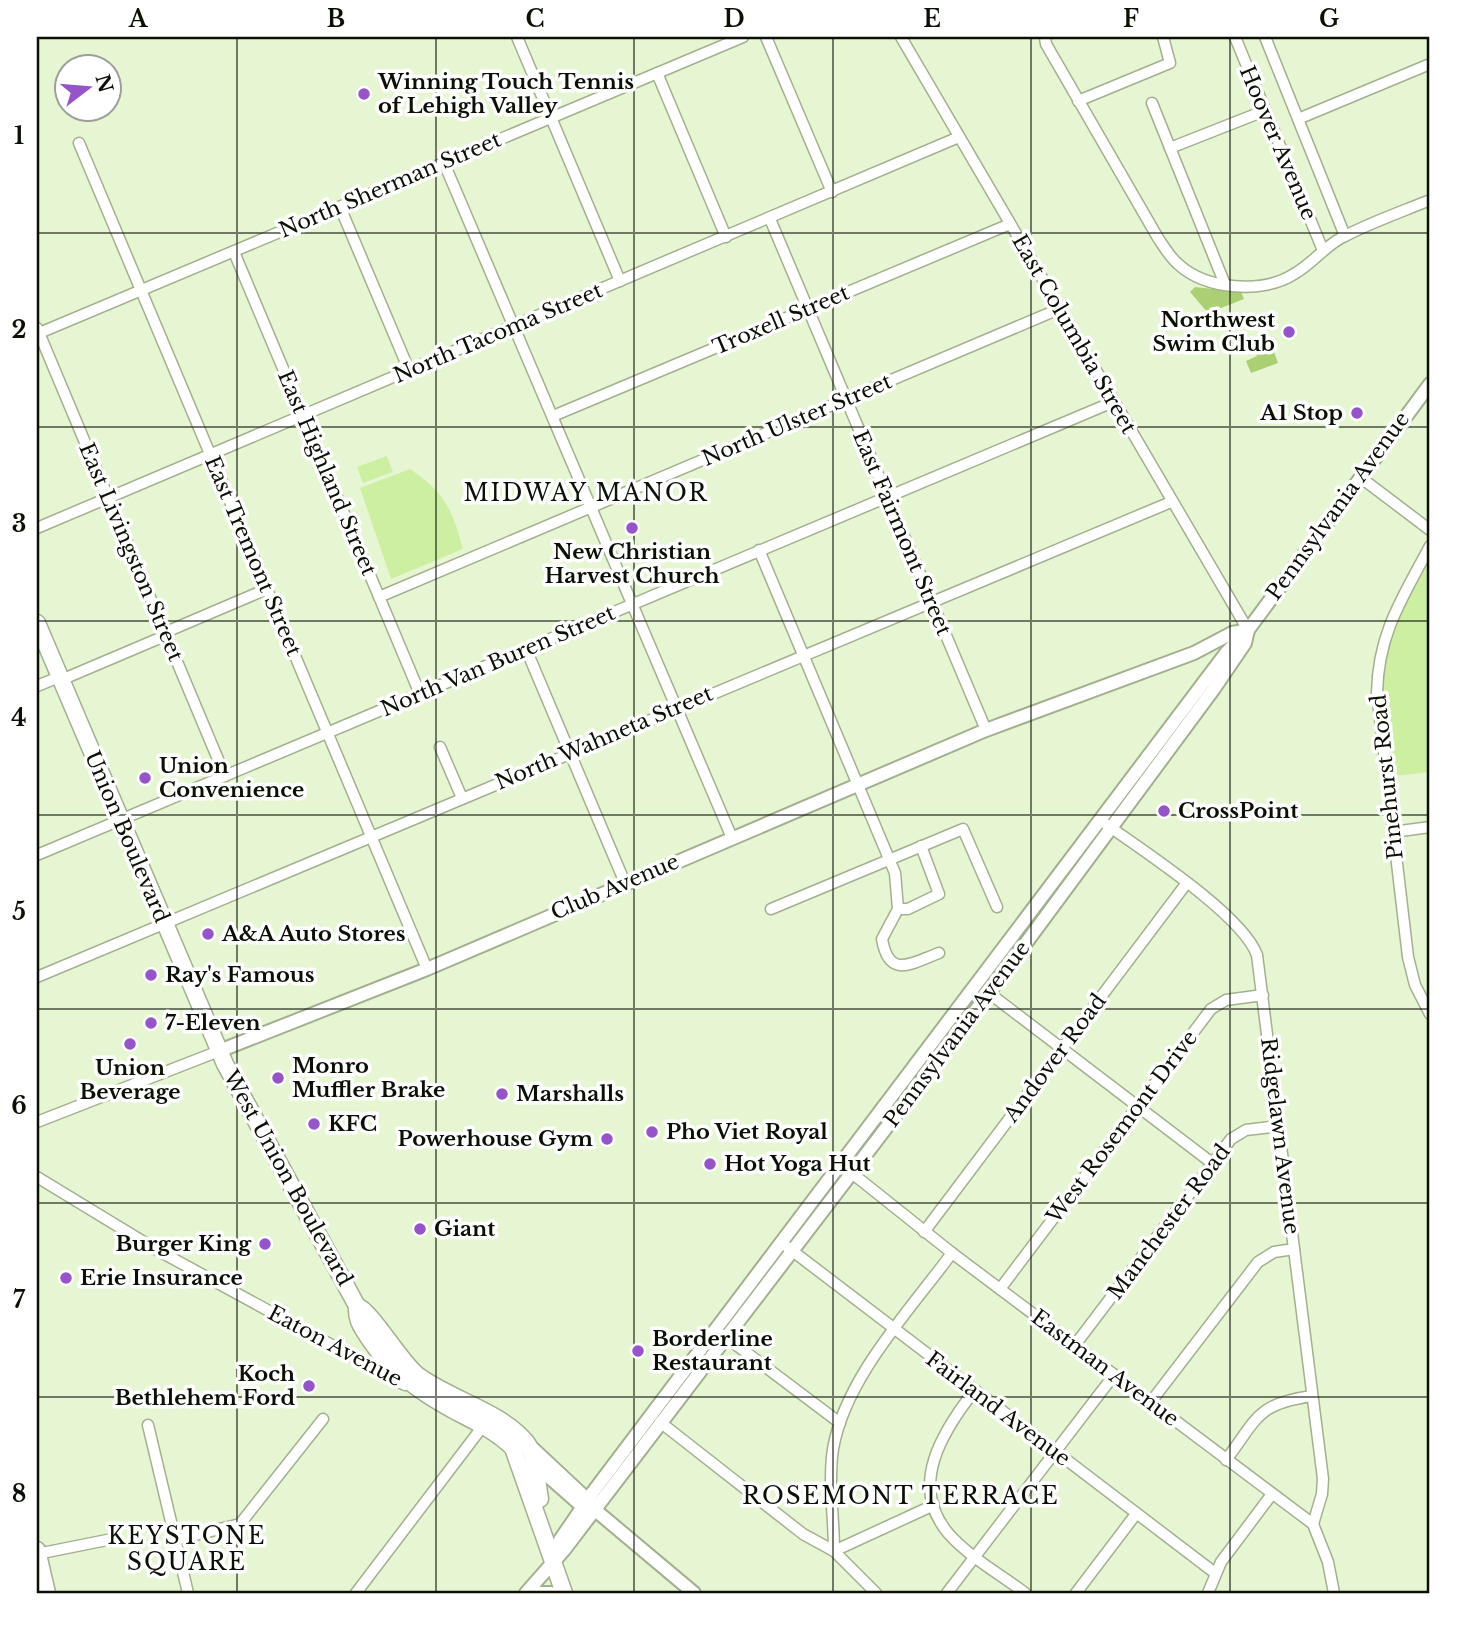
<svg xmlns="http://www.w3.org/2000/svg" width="1467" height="1630" font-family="'Libre Baskerville',serif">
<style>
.green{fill:#cdefa2}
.water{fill:#aad073}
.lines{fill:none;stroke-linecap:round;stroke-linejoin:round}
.minor-casing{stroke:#a2b090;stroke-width:13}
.tertiary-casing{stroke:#a2b090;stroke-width:16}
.primary-casing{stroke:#a2b090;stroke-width:19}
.minor{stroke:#fff;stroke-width:10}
.tertiary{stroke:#fff;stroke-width:12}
.primary{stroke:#fff;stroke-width:16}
.grid{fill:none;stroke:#0b1005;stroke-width:2;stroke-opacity:0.55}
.poi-dot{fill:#9554c9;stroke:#fff;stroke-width:2.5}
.labels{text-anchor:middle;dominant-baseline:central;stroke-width:7;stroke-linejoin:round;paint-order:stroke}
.poi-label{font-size:21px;font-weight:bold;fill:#0b1005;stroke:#fff;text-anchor:start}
.street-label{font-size:21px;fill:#0b1005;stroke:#fff}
.neighbourhood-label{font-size:23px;letter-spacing:2px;fill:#0b1005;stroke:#fff}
.neatline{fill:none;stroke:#0b1005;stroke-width:2.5}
.grid-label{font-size:23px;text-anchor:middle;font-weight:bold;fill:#0b1005}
</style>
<rect width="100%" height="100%" fill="#e6f6d3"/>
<g class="green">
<path d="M387,456l6,16 -30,11 -6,-16z"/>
<path d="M410,469c35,24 42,40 53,80l-72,30 -31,-91z"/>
<path d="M1430,561v211l-36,4c-5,-34 -14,-72 -10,-107 4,-40 27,-74 46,-108z"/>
</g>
<g class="water">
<path d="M1195,287l46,5 3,7 -36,14 -18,-21z"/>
<path d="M1267,332l11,31 -27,10 -5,-12 11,-5 -7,-16z"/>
</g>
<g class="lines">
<defs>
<g id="minor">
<path d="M517,37l103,244"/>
<path d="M766,37l66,155"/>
<path d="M901,37l347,593"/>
<path d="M1045,37l1,7 112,194c6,9 12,19 20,26 28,26 85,30 116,10 18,-10 29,-26 47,-36 28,-15 60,-26 89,-38"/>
<path d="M1235,37l87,211"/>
<path d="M1265,37l80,199"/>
<path d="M657,73l69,164"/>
<path d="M1078,101l92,-38 -7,-26"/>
<path d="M1152,103l72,179"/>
<path d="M1298,119l132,-55"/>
<path d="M79,143l348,826"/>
<path d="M1170,148l94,-37"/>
<path d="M444,163l288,675"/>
<path d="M340,207l69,163"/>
<path d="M770,219l216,511"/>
<path d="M234,252l186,442"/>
<path d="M37,328l188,448"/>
<path d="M37,334l706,-297"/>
<path d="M553,416l457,-192"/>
<path d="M1360,477l70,53"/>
<path d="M37,528l922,-391"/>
<path d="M1430,546c-27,51 -52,87 -53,147l31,264 7,28 15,29"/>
<path d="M759,550l136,323 3,36 -16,30c7,41 30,24 57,14"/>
<path d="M379,597l680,-288"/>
<path d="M166,632l101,-43"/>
<path d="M526,649l99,234"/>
<path d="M61,680l106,-45"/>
<path d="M37,686l22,-9"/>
<path d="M440,747l22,51"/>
<path d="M1100,820c39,28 142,94 157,135l66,524 -1,15 -9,30"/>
<path d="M1393,832l37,-5"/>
<path d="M37,855l1076,-453"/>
<path d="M771,909l192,-80 34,78"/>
<path d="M898,909h10l31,-15 -18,-48"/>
<path d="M37,977l1134,-475"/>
<path d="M989,993l223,170"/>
<path d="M37,1122l182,-71"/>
<path d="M848,1170l104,83 361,271 15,38 6,31"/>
<path d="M37,1177l120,73 248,135"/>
<path d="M924,1232l262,-348"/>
<path d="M782,1243l433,330"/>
<path d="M1000,1289l211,-280 15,-9 37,-5"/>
<path d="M723,1335l117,88"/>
<path d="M1075,1345l156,-206 15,-9 33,-4"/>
<path d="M974,1391c-31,40 -66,94 -26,142 21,24 52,41 77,60"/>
<path d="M1150,1403l108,-141 16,-10 20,-3"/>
<path d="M660,1422l143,112 31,17 42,42"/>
<path d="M148,1425l40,168"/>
<path d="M1226,1460c32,-42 30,-56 86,-64"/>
<path d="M934,1505l-100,46c0,-34 -6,-69 -1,-102 12,-71 77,-139 119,-196"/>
<path d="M175,1540l65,-16 83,-105"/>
<path d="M37,1554l70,-14"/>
<path d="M356,1593l127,-167"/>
<path d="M947,1593l167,-218"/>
<path d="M1076,1593l60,-79"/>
<path d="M1208,1593l13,-31 51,-68"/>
</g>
<g id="tertiary">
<path d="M219,1051l208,-82 559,-239 208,-77 38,-20 12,-2"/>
<path d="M528,1444l63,59"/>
<path d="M532,1462l51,45 11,2 100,84"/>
<path d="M551,1562l9,-22 33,-48 633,-839 22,-23 182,-246"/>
<path d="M526,1593l38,-43 425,-557 224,-303 32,-47 3,-13"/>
<path d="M534,1593h17"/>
</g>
<g id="primary">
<path d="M37,623l188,441 132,242c-1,15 5,21 13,34 21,31 50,52 83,70 21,11 43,21 60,38l51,145"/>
<path d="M357,1306c14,5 41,52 59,68 32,25 85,37 110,68 10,12 11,41 14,57"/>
<path d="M37,1550l10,43"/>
</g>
</defs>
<use href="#minor" class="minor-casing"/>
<use href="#tertiary" class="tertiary-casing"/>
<use href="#primary" class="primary-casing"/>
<use href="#minor" class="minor"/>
<use href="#tertiary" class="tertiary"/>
<use href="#primary" class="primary"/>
</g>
<path class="grid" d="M237,37v1556M436,37v1556M634,37v1556M833,37v1556M1031,37v1556M1230,37v1556M37,233h1393M37,427h1393M37,621h1393M37,815h1393M37,1009h1393M37,1203h1393M37,1397h1393"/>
<g class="poi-dot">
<circle cx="364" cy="94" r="7"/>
<circle cx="1289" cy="332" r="7"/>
<circle cx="1357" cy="413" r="7"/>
<circle cx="632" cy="528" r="7"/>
<circle cx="145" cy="778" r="7"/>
<circle cx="1164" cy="811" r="7"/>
<circle cx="208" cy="934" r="7"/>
<circle cx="151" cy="975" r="7"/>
<circle cx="151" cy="1023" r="7"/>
<circle cx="130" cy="1044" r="7"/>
<circle cx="278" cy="1078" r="7"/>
<circle cx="502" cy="1094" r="7"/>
<circle cx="314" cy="1124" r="7"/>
<circle cx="652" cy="1132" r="7"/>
<circle cx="607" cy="1139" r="7"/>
<circle cx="710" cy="1164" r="7"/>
<circle cx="420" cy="1229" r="7"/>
<circle cx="265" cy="1244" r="7"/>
<circle cx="66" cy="1278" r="7"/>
<circle cx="638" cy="1351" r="7"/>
<circle cx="309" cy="1386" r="7"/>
</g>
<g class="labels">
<g class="poi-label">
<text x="378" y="82">Winning Touch Tennis<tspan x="378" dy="24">of Lehigh Valley</tspan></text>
<text x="1275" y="320" text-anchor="end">Northwest<tspan x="1275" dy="24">Swim Club</tspan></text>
<text x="1343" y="413" text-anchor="end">A1 Stop</text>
<text x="632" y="552" text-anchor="middle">New Christian<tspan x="632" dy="24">Harvest Church</tspan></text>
<text x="159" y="766">Union<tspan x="159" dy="24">Convenience</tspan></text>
<text x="1178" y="811">CrossPoint</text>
<text x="222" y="934">A&amp;A Auto Stores</text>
<text x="165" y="975">Ray's Famous</text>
<text x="165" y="1023">7-Eleven</text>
<text x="292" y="1066">Monro<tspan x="292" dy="24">Muffler Brake</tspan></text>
<text x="130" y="1068" text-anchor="middle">Union<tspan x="130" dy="24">Beverage</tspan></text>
<text x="516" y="1094">Marshalls</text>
<text x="328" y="1124">KFC</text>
<text x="666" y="1132">Pho Viet Royal</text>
<text x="593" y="1139" text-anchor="end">Powerhouse Gym</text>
<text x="724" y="1164">Hot Yoga Hut</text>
<text x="434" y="1229">Giant</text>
<text x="251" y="1244" text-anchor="end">Burger King</text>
<text x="80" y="1278">Erie Insurance</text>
<text x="652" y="1339">Borderline<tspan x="652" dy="24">Restaurant</tspan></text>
<text x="295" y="1374" text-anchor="end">Koch<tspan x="295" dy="24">Bethlehem Ford</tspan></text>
</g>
<g class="street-label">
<text transform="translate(1278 143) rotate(67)">Hoover Avenue</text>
<text transform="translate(390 185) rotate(-23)">North Sherman Street</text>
<text transform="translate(781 320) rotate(-23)">Troxell Street</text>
<text transform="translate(498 333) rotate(-23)">North Tacoma Street</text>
<text transform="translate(1074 334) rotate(60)">East Columbia Street</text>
<text transform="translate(797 420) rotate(-23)">North Ulster Street</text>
<text transform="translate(327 473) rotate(67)">East Highland Street</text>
<text transform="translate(1338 506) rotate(-54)">Pennsylvania Avenue</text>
<text transform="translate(902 533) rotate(67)">East Fairmont Street</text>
<text transform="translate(131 552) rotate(67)">East Livingston Street</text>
<text transform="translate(253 556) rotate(67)">East Tremont Street</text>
<text transform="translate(498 661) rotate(-23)">North Van Buren Street</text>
<text transform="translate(604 738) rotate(-23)">North Wahneta Street</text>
<text transform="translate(1387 777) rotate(-96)">Pinehurst Road</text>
<text transform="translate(127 837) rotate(67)">Union Boulevard</text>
<text transform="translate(615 887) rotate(-23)">Club Avenue</text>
<text transform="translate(957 1034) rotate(-53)">Pennsylvania Avenue</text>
<text transform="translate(1055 1058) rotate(-53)">Andover Road</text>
<text transform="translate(1122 1127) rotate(-53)">West Rosemont Drive</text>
<text transform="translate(1280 1136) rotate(83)">Ridgelawn Avenue</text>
<text transform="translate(288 1178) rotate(61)">West Union Boulevard</text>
<text transform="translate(1169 1222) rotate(-53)">Manchester Road</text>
<text transform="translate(335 1346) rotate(28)">Eaton Avenue</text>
<text transform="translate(1105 1368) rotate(37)">Eastman Avenue</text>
<text transform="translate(998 1409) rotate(37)">Fairland Avenue</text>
</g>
<g class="neighbourhood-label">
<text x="586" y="493">MIDWAY MANOR</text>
<text x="901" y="1496">ROSEMONT TERRACE</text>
<text x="187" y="1536">KEYSTONE<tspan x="187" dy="26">SQUARE</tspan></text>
</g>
</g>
<rect width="1467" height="1630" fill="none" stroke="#ffffff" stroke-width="77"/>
<g transform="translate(88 88) rotate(74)"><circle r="33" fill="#ffffff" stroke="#9d9f9b" stroke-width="2"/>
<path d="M0-5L12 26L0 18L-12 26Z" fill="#9554c9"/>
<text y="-10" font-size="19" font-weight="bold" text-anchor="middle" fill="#0b1005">N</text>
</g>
<rect x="38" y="38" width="1390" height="1554" class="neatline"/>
<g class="grid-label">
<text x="138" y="27">A</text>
<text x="336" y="27">B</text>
<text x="535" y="27">C</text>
<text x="734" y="27">D</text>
<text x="932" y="27">E</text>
<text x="1131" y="27">F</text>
<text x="1329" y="27">G</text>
<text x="19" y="144">1</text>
<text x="19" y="338">2</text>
<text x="19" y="532">3</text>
<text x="19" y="726">4</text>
<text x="19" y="920">5</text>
<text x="19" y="1114">6</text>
<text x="19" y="1308">7</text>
<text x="19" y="1502">8</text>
</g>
</svg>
